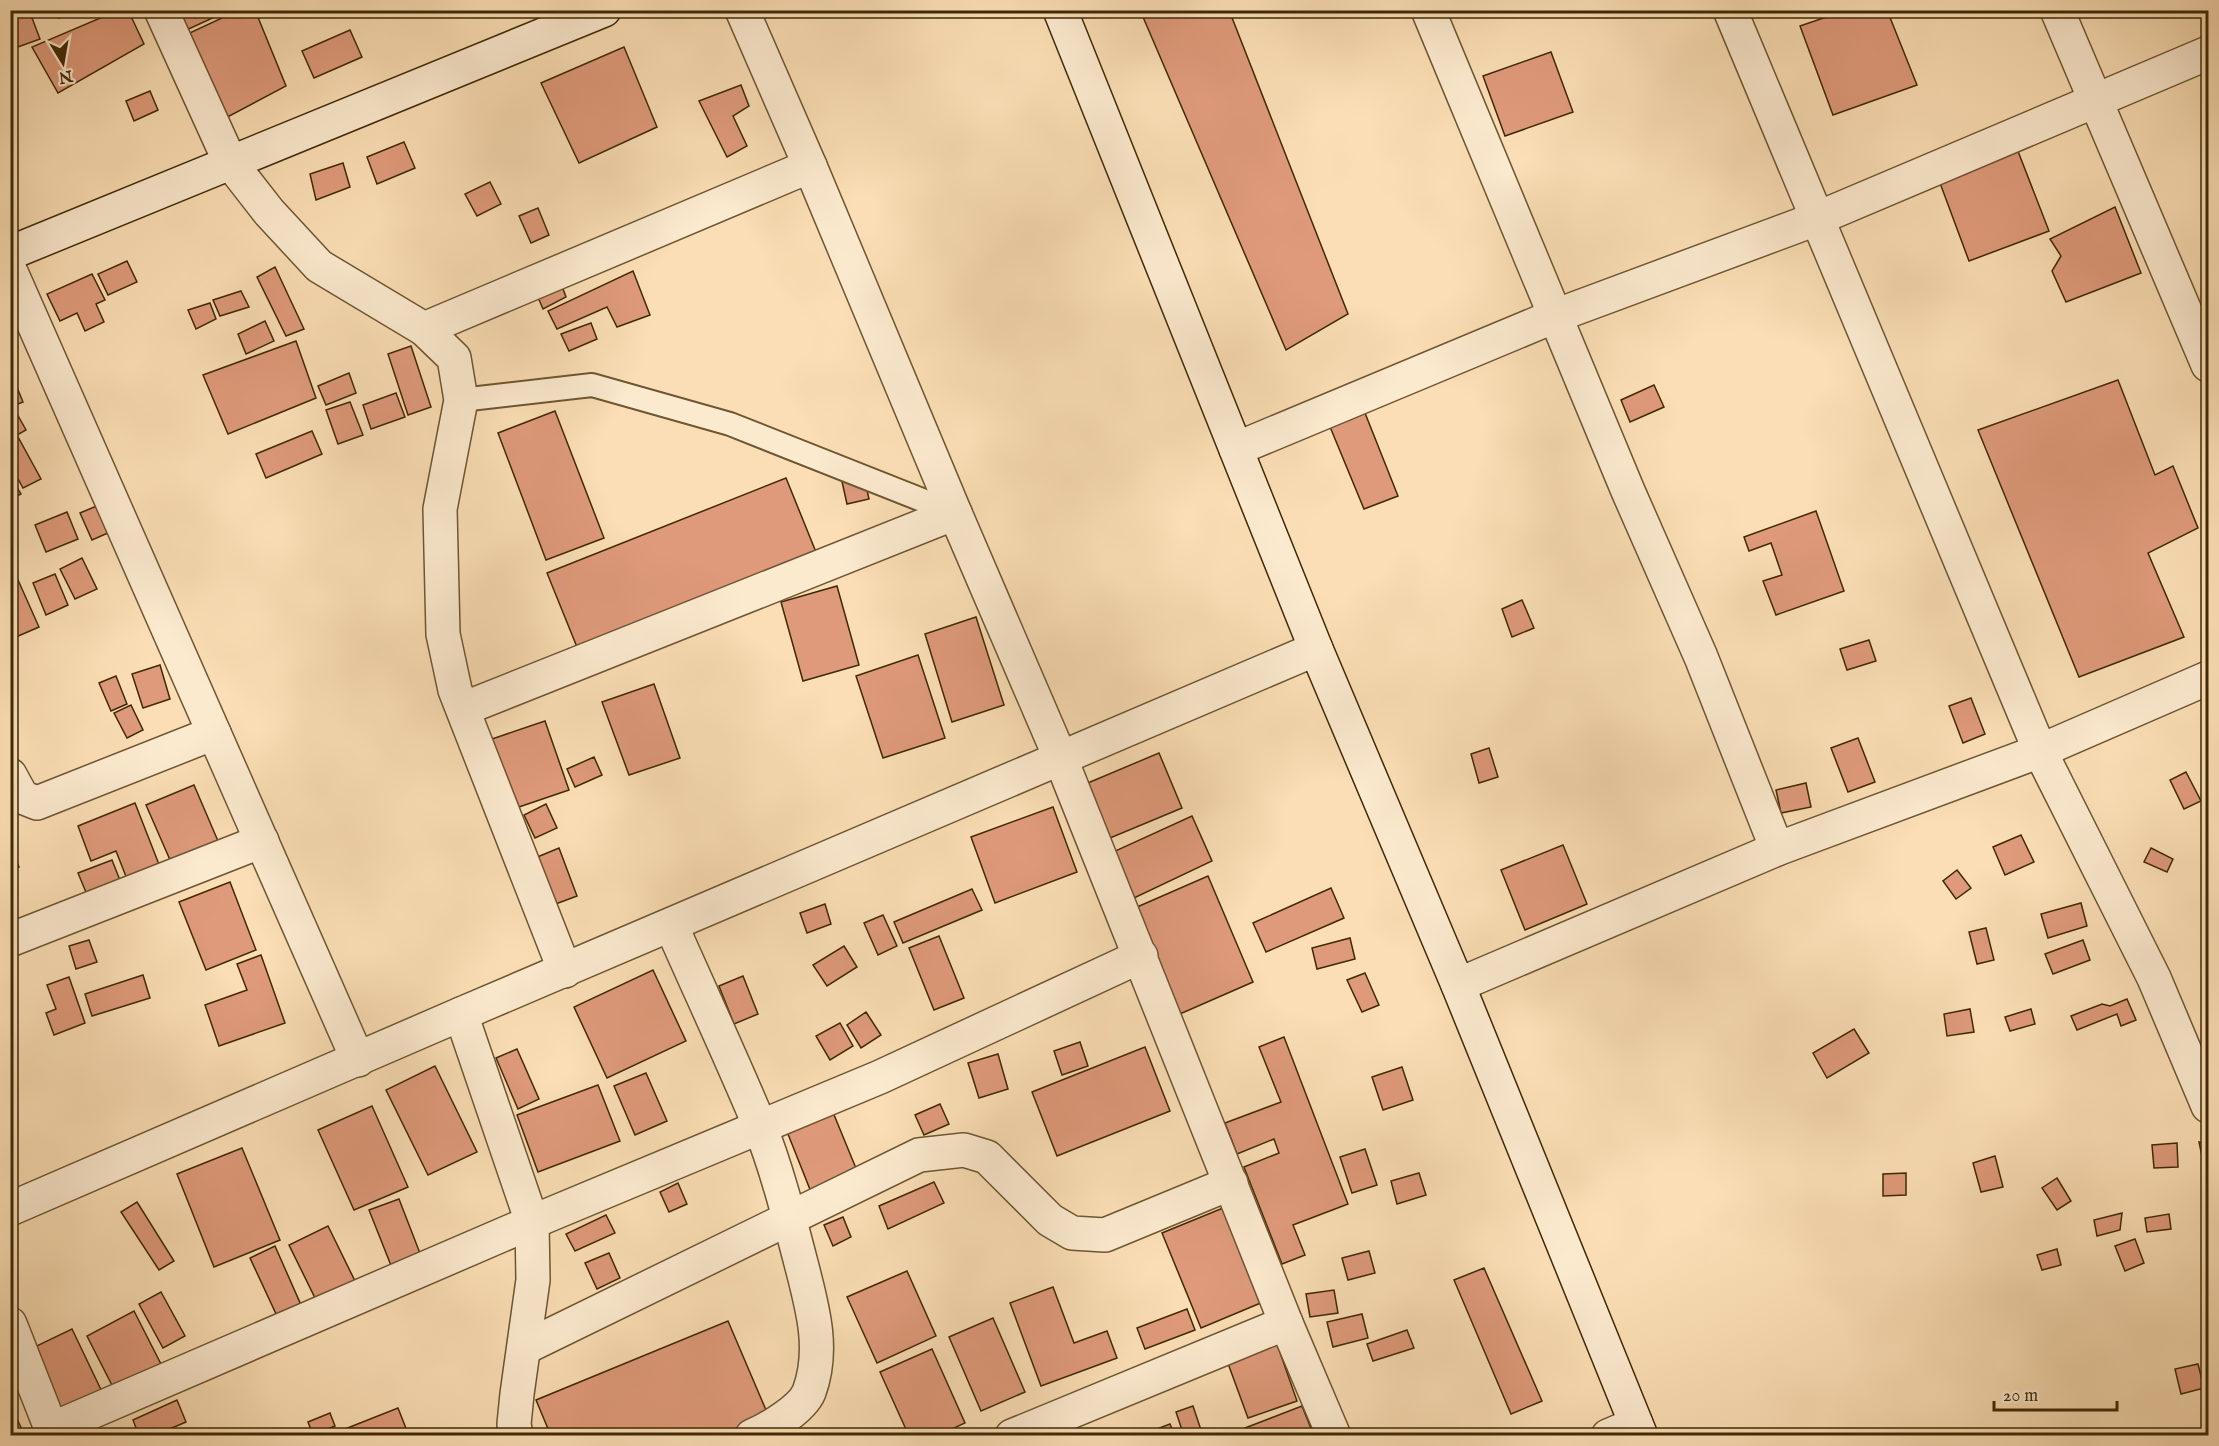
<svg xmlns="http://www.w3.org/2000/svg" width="2219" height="1446" font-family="'IM FELL English',serif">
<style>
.building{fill:#df9a7b;stroke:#3f2906;stroke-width:1.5}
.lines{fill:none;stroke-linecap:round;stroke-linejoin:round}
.lane-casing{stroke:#6e5632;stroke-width:26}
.street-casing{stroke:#6e5632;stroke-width:36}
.secondary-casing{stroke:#3f2906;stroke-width:36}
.lane{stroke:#fceacf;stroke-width:22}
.street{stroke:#fceacf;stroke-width:33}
.secondary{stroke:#fceacf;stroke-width:33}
</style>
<rect width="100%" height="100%" fill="#fbdeb5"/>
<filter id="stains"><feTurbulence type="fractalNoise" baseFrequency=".00333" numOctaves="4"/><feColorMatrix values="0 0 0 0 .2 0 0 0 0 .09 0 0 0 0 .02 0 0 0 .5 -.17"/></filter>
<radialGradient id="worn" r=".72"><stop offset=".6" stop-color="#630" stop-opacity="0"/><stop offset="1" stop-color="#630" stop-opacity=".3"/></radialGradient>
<g class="building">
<path d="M10,10h19l11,29 -25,9 -5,-12z"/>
<path d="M56,10h23l-20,8z"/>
<path d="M119,10h9l16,34 -86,49 -26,-46z"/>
<path d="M172,10h58l-48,22z"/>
<path d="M239,10h16l31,76 -66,35 -39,-84z"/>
<path d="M1140,10h89l119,304 -62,36z"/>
<path d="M1847,10h40l30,75 -84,30 -33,-89z"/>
<path d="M350,30l12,27 -48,21 -12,-27z"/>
<path d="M624,47l33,80 -78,36 -38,-80z"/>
<path d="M1551,52l22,60 -68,24 -22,-60z"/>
<path d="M741,85l8,21 -16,10 14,30 -20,11 -28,-56z"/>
<path d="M150,91l8,19 -24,11 -8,-20z"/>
<path d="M2014,141l35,90 -80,30 -32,-86z"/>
<path d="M404,142l11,26 -38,16 -10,-27z"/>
<path d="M343,163l7,24 -34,13 -6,-26z"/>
<path d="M490,182l11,22 -24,12 -12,-22z"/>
<path d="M2115,207l26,66 -75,29 -14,-31 9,-15 -11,-17z"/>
<path d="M538,208l11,27 -18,8 -12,-27z"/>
<path d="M127,261l10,21 -29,13 -10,-21z"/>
<path d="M275,267l29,62 -18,7 -29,-59z"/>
<path d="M633,271l17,44 -33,12 -10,-20 -50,22 -9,-18z"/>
<path d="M92,274l13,26 -9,4 8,18 -19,9 -8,-18 -17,8 -13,-27z"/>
<path d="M559,278l7,19 -23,12 -9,-21z"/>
<path d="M241,291l8,16 -29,9 -7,-16z"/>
<path d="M210,303l6,16 -20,10 -8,-19z"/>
<path d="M265,321l9,20 -28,13 -8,-20z"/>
<path d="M591,323l6,16 -28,12 -8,-17z"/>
<path d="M296,341l20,57 -88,36 -25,-59z"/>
<path d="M411,346l20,61 -23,8 -20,-61z"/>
<path d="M10,370l13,32 -13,5z"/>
<path d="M349,373l7,20 -30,12 -8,-19z"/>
<path d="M2118,380l37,95 18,-9 25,62 -50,25 36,84 -105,40 -101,-247z"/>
<path d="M1654,385l10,22 -34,15 -9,-22z"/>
<path d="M396,393l9,24 -34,12 -8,-24z"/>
<path d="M350,402l13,33 -25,9 -12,-34z"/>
<path d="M1363,408l35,88 -34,13 -36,-87z"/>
<path d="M555,411l49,127 -58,22 -48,-127z"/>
<path d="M16,412l10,18 -9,5 24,44 -18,9 -13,-24v-49z"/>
<path d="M312,431l10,23 -56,24 -10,-24z"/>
<path d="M863,472l6,27 -22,5 -6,-27z"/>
<path d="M10,476l11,18 -11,6z"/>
<path d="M786,478l32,79 -239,95 -32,-79z"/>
<path d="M99,505l11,27 -18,8 -12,-27z"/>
<path d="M1816,511l28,80 -68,24 -13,-34 19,-6 -11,-32 -22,8 -5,-14z"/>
<path d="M67,512l11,27 -32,13 -11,-27z"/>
<path d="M82,558l15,31 -22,10 -15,-30z"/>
<path d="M10,562l29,65 -23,10 -6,-12z"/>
<path d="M55,574l13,31 -22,10 -13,-32z"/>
<path d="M837,586l22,79 -56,16 -22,-79z"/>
<path d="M1522,600l12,28 -22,9 -10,-28z"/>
<path d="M976,617l28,88 -52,17 -27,-88z"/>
<path d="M1869,640l7,21 -29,9 -7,-21z"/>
<path d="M918,655l27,83 -62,20 -27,-82z"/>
<path d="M160,665l10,34 -27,9 -11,-34z"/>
<path d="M116,676l11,28 -16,7 -12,-28z"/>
<path d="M654,684l26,74 -51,17 -27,-73z"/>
<path d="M1971,698l14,36 -22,9 -14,-37z"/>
<path d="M131,705l12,25 -16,8 -13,-25z"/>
<path d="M545,721l24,69 -53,18 -24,-69z"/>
<path d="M1858,738l17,44 -27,10 -17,-44z"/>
<path d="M1489,748l9,29 -19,6 -8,-29z"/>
<path d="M1159,753l23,55 -84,35 -22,-55z"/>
<path d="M594,757l8,18 -27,12 -8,-18z"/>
<path d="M2186,772l15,29 -17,8 -14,-29z"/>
<path d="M1806,783l5,24 -30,6 -5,-23z"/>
<path d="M194,785l27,63 -47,21 -28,-64z"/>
<path d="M135,803l25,64 -33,12 -11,-28 -25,10 -13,-35z"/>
<path d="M546,804l11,24 -22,10 -11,-23z"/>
<path d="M1053,807l24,65 -82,31 -24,-66z"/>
<path d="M1192,816l20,45 -78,37 -21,-46z"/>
<path d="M2021,835l13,27 -29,13 -12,-28z"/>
<path d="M10,845l9,22 -9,3z"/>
<path d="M1563,845l24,59 -62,26 -24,-60z"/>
<path d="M559,848l18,48 -24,9 -18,-47z"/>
<path d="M2151,848l22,11 -6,13 -23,-10z"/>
<path d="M112,860l11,28 -33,14 -12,-29z"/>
<path d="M1957,870l14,18 -15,11 -13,-18z"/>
<path d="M1208,876l45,106 -80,35 -45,-106z"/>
<path d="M230,882l26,68 -50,20 -27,-68z"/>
<path d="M1331,888l13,30 -78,34 -13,-29z"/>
<path d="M972,889l10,21 -79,33 -9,-21z"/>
<path d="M2081,903l6,23 -39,12 -7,-24z"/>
<path d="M825,904l6,20 -24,9 -7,-20z"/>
<path d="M883,915l14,31 -19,9 -14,-32z"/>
<path d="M1986,928l8,32 -17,4 -8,-32z"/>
<path d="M939,936l25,62 -30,12 -25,-62z"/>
<path d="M1350,938l5,21 -38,10 -5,-21z"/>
<path d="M89,940l8,22 -21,7 -7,-23z"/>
<path d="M2083,940l7,20 -37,14 -8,-20z"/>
<path d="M844,946l13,21 -30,19 -14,-21z"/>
<path d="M261,955l24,68 -66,23 -14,-41 42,-15 -10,-26z"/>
<path d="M653,970l33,71 -79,37 -33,-71z"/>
<path d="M1365,973l14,32 -17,7 -15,-32z"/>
<path d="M143,975l7,23 -58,18 -7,-22z"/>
<path d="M743,976l15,38 -24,10 -15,-38z"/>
<path d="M69,977l16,46 -31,12 -8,-22 10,-4 -9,-24z"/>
<path d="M2127,999l9,21 -15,6 -4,-12 -40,16 -6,-14 31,-12 8,2z"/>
<path d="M1970,1009l4,23 -27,4 -3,-22z"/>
<path d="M2031,1009l4,15 -25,7 -5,-14z"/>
<path d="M866,1012l15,23 -20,13 -14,-23z"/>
<path d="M840,1023l13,23 -23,14 -14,-24z"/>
<path d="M1854,1029l15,24 -42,25 -14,-25z"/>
<path d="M1284,1037l64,167 -55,21 12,30 -23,9 -38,-97 35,-14 -5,-14 -37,15 -12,-31 56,-21 -22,-55z"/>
<path d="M1080,1042l8,24 -26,9 -8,-24z"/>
<path d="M1145,1047l25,64 -113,45 -25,-64z"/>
<path d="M517,1049l22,50 -21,10 -22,-51z"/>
<path d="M998,1054l10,35 -29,9 -11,-35z"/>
<path d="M435,1066l42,86 -49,23 -42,-85z"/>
<path d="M1402,1067l11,33 -30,10 -11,-33z"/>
<path d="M646,1073l21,48 -32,14 -21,-49z"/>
<path d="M598,1085l22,56 -82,31 -21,-57z"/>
<path d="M940,1104l9,20 -25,11 -9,-20z"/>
<path d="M830,1105l30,73 -47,19 -29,-73z"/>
<path d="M372,1106l36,81 -54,23 -36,-80z"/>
<path d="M2199,1142l9,2v16l-5,1z"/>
<path d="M2177,1143l1,24 -24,1 -2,-23z"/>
<path d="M242,1148l38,92 -66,27 -37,-93z"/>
<path d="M1365,1149l12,36 -25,8 -12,-36z"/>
<path d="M1995,1156l8,31 -22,5 -8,-29z"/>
<path d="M1419,1173l7,22 -29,9 -6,-23z"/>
<path d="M1906,1173v22l-23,1v-22z"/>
<path d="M2057,1178l14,23 -14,9 -15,-22z"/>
<path d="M934,1182l10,21 -56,26 -9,-23z"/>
<path d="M678,1183l9,21 -18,8 -9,-20z"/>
<path d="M399,1199l24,62 -29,12 -25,-63z"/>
<path d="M137,1202l37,59 -15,9 -38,-58z"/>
<path d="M1223,1208l40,94 -62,26 -39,-95z"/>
<path d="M2122,1213l-2,17 -23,6 -3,-16z"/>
<path d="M2169,1214l2,15 -24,3 -2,-14z"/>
<path d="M606,1215l9,18 -40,18 -9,-17z"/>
<path d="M843,1217l8,20 -18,9 -9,-21z"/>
<path d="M328,1226l27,55 -39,19 -27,-55z"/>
<path d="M2135,1239l9,24 -19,8 -10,-25z"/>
<path d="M275,1246l26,59 -24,11 -27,-58z"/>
<path d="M2057,1249l4,16 -19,5 -5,-15z"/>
<path d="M1369,1251l6,22 -27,7 -6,-22z"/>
<path d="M609,1253l11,25 -23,11 -12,-26z"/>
<path d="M1484,1268l58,133 -31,13 -57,-134z"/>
<path d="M907,1271l29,65 -59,27 -30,-66z"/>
<path d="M1053,1287l21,56 33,-12 10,27 -76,28 -31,-83z"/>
<path d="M1334,1290l4,23 -28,4 -4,-23z"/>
<path d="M161,1292l24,44 -22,12 -24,-44z"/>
<path d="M1187,1309l8,21 -50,19 -8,-21z"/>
<path d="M134,1311l31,61 -47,25 -31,-61z"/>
<path d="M1362,1314l6,24 -35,9 -6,-25z"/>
<path d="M993,1318l32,74 -44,19 -32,-74z"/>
<path d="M728,1321l41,96 -45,19h-173l-15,-36z"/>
<path d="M72,1329l31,65 -51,23 -30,-64z"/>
<path d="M1407,1330l7,18 -41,13 -6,-17z"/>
<path d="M1276,1341l21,60 -49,17 -22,-60z"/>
<path d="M932,1349l33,74 -28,13h-28l-29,-64z"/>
<path d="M2198,1364l6,24 -23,6 -6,-25z"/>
<path d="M177,1400l9,22 -33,14h-14l-6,-16z"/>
<path d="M10,1404l15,32h-15z"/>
<path d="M1193,1406l10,30h-19l-8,-24z"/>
<path d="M1302,1406l12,30h-66l-3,-8z"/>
<path d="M398,1408l11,28h-62l-2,-7z"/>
<path d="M330,1413l5,13 -22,9 -5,-13z"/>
<path d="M1069,1413l9,23h-26z"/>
<path d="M1170,1424l5,12h-27l-2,-3z"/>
</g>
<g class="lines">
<defs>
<path id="lane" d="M461,400l131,-15 138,39 225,89"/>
<g id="street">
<path d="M161,10l69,152 39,50 50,54 105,63 30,29 7,42 -21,109 3,125 12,56 110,281"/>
<path d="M742,10l68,156 145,347 105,244 226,566 48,113"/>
<path d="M1428,10l200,481 73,166 76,192"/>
<path d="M1730,10l310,741 114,227 54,128"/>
<path d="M2057,10l151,355"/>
<path d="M10,270l348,790"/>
<path d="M424,329l386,-163"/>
<path d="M1236,449l319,-133 261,-97 392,-166"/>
<path d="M463,709l492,-196"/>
<path d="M10,775l12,22 15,6 177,-70"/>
<path d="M671,925c29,66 60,132 88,199 18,45 30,93 42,139 11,43 24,86 8,129 -7,17 -40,37 -57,44"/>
<path d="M10,940l252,-99"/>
<path d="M1458,985l319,-136 263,-98 168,-73"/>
<path d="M461,1014l71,208 1,58 -16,114 -3,30 2,12"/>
<path d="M10,1209l451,-195 855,-365"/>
<path d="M10,1324l44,112"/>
<path d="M524,1348l395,-193 45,-5 23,7 63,63 22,13 33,2 126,-52"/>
<path d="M52,1429l480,-207 348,-145 261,-121"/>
<path d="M1012,1436l274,-113"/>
<path d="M1608,1436l28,-12"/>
</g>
<g id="secondary">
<path d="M1060,10l256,639 142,336 183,451"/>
<path d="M10,253l594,-243"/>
</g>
</defs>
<use href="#lane" class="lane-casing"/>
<use href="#street" class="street-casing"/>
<use href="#secondary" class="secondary-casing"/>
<use href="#lane" class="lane"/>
<use href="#street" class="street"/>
<use href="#secondary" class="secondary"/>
</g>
<rect width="2219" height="1446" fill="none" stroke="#fbdeb5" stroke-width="36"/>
<rect x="12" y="12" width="2195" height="1422" fill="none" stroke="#3f2906" stroke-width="3"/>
<rect x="18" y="18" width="2183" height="1410" fill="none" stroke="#3f2906" stroke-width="1.5"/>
<g transform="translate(63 63) rotate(169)" stroke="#fceacf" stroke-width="4.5" paint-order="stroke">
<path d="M0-4.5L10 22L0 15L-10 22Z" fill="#3f2906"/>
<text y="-9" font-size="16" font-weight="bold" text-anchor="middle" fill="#3f2906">N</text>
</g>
<path d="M1994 1401v9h123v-9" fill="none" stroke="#3f2906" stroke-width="3"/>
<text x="2003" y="1401" font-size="18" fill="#3f2906" stroke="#fceacf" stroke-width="4.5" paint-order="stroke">20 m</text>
<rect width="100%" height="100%" filter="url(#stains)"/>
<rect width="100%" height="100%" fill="url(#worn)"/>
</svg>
